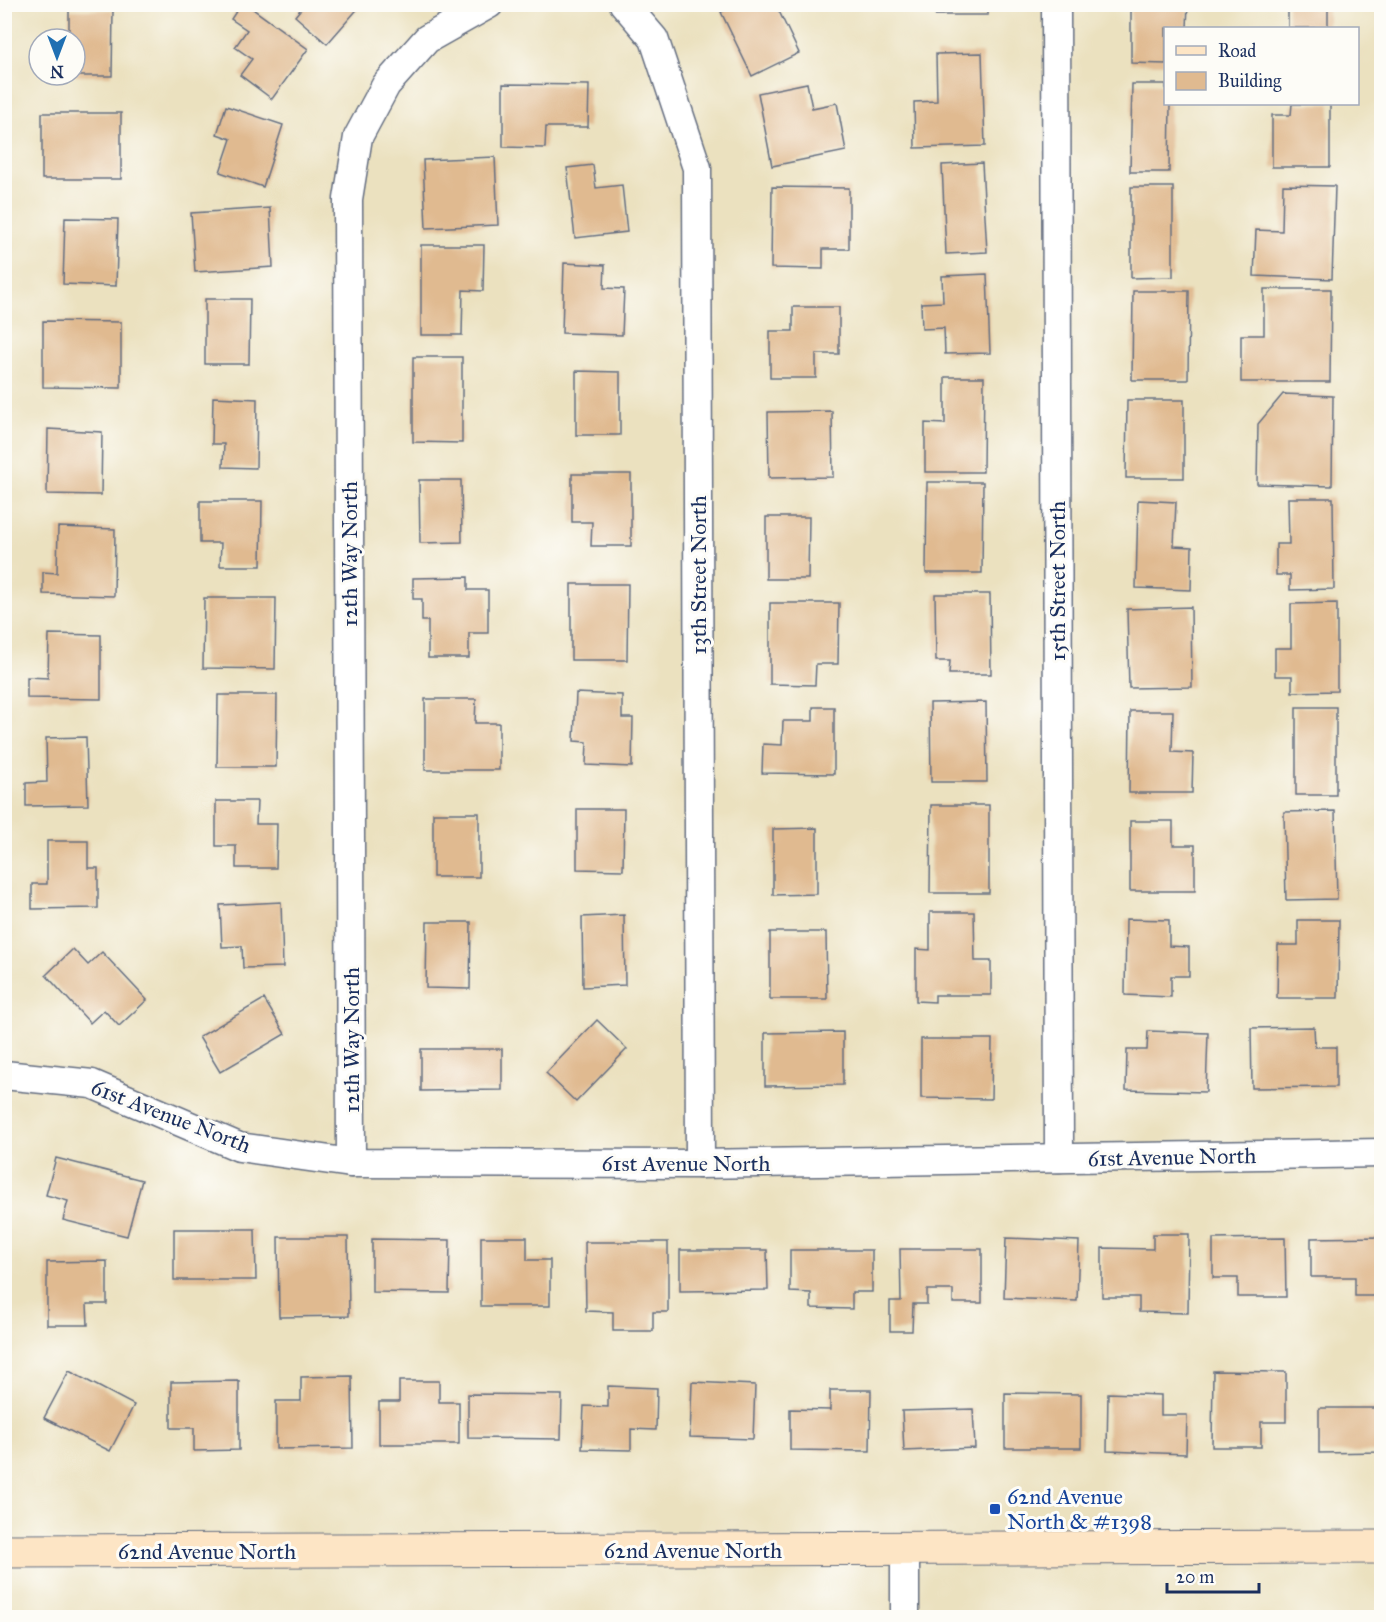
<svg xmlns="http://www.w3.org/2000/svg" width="1386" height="1622" font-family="'IM FELL Great Primer',serif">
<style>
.building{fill:#e0ba90}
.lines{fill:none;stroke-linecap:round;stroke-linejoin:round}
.street-casing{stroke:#646d80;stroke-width:31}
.secondary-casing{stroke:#646d80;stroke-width:35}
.street{stroke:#fff;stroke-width:28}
.secondary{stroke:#fde5c5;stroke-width:33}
.transit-dot{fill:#1a4fb4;stroke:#fdfcf7;stroke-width:2}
.labels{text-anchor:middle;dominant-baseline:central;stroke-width:6;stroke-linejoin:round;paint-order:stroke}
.street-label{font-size:22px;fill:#1b2f5e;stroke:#fdfcf7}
.transit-label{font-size:22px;fill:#164399;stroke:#fdfcf7;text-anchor:start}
</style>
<rect width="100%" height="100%" fill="#fdfcf7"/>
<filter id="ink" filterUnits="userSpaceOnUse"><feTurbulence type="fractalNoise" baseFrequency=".0167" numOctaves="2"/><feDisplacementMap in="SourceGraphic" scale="12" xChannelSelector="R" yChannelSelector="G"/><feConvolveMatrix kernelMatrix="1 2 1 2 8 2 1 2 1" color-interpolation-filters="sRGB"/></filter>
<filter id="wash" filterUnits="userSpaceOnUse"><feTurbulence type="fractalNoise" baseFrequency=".008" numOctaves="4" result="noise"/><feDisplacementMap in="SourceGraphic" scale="24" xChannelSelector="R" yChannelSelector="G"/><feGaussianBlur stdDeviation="1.35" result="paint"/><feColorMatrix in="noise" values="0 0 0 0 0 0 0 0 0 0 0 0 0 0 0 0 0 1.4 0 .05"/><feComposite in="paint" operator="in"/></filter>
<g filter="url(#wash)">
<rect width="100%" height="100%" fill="#ebe1bf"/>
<g id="blocks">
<g class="building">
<path d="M241,4h5l62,45 -36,50 -32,-24 12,-16 -17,-12 12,-17 -16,-11z"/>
<path d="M305,4h57l-35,40 -32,-28z"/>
<rect x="935" y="4" width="53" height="11"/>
<path d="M1131,4h57l-1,24h-21v36l-35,-1z"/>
<rect x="1288" y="4" width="40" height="24"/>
<path d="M736,5h40l23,48 -47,23 -31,-64z"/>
<path d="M69,10h44l-1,66h-37v-37h-28v-7h22z"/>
<path d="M982,53l3,93 -70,2 -1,-46 23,-1 -1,-47z"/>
<path d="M807,83l5,25 25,-5 9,48 -74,15 -14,-73z"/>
<path d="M503,84l86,1 -1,42h-42l-1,21 -42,-1z"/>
<path d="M1132,84h34v20h4l-1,68h-39z"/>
<path d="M1292,104h38v63h-58v-52h19z"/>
<path d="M226,106l57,19 -20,62 -43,-15 11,-33 -14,-5z"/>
<rect x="42" y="113" width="79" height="66"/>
<path d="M495,157l3,68 -72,3 -3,-68z"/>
<path d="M982,163l5,89 -41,2 -4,-89z"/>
<path d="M593,165l3,23 26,-3 5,47 -52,6 -8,-70z"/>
<path d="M1283,185l52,1 -3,93 -78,-3 2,-46 26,1z"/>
<path d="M772,187l77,1v61h-26v20l-52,-1z"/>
<path d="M1131,187h42v90l-42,1z"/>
<path d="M270,208l3,59 -78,5 -4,-59z"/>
<path d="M65,218l53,1 -2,67 -53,-2z"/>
<path d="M421,245h63l-1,46 -20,-1 -1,45h-41z"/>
<path d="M564,263l41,2 -1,23 20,1 -2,46 -60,-2z"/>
<path d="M987,274l3,79 -45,1 -1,-26 -22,1 -1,-26 22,-1 -1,-26z"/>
<path d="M1264,289h67l-1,93h-89v-47h23z"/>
<path d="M1133,291h56l-1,89h-56z"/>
<path d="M205,299h45l-1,65h-44z"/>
<path d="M793,307h46v47h-23v24h-46v-47h23z"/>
<path d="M43,321l78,1v66l-78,-1z"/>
<path d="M413,357h49v86l-49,-1z"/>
<path d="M576,371l44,1v63h-44z"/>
<path d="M945,377h39l-1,95h-58v-49l20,1z"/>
<path d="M1283,394l50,2 -1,90 -75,-2 1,-60z"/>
<path d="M213,397l44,2 -1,69 -33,-1 1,-23h-12z"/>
<path d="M1127,400h57v78h-58z"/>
<path d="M832,411l1,66 -64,1 -1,-66z"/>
<path d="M48,429l54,3 -1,63 -54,-1z"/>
<path d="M572,474h59v72h-40l1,-24h-20z"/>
<path d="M419,480h42l1,62 -42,1z"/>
<path d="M927,482h56l-1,91h-56z"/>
<path d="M1288,498h45l1,91 -44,1v-15h-14v-31h13z"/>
<path d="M1138,500l38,2 -2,44 18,1 -1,43 -55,-2z"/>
<path d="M200,501h62l-1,65h-41l1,-23h-21z"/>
<path d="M766,517h43l-1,62h-42z"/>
<path d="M58,527l57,2 -1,67 -71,-2v-22l14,1z"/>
<path d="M468,577v13h20v43h-19v25h-41v-37h-6v-22h-9v-21z"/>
<path d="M571,584h57l-1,76h-56z"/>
<path d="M935,594h55l1,80h-42l1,-13h-14z"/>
<path d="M204,598h72l-1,71 -72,-1z"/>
<path d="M770,603h69l-1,61h-22l-1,21 -45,-1z"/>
<path d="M1337,603v88l-45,1v-16h-17v-28h16v-44z"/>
<path d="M1191,607l1,80 -63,1 -2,-79z"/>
<path d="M49,634l52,1v64l-74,-1v-21l21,1z"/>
<path d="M576,693l46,2v23h11l-1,49 -46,-2 1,-23 -13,-1z"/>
<path d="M218,695h59l-1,72h-59z"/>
<path d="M425,699h51l-1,24h24v47h-74z"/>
<path d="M986,702l1,80h-56l-1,-79z"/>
<path d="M813,707h21v67l-72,-1 1,-29 19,1 1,-24h30z"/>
<rect x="1296" y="707" width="40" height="88"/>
<path d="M1130,711h43l-1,41 21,1 -1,40h-63z"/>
<path d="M86,737l2,68 -62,1v-23l21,-1 -1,-44z"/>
<path d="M216,801h41l-1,23h21l-1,44h-40v-22h-20z"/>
<path d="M931,805h58v88h-59z"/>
<path d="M577,809h47l-1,61 -46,-1z"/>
<path d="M1335,811l2,88 -51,1 -2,-88z"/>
<rect x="433" y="813" width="46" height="64"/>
<path d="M1130,821h43v24h22v46h-65z"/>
<path d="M817,828v66l-44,1v-66z"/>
<path d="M47,841h41v27h10v40l-66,1v-25h15z"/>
<path d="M281,902l2,65 -40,1 -1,-22 -20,1 -2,-42z"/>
<path d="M930,912h44l1,49h16v34h-56v7l-19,-1v-52l14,1z"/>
<path d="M624,915l1,70 -42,2 -1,-70z"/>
<path d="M1126,919l43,1v26l20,1v29h-18v21l-46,-2z"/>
<path d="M1298,920h41l-1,78h-61l1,-53h20z"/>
<path d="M427,922h44l-1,67 -44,-1z"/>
<path d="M770,932h56l1,67h-57z"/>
<path d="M73,949l15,16 14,-13 45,48 -28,26 -15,-16 -14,13 -44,-48z"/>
<path d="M264,999l21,35 -65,38 -21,-35z"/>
<path d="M597,1020l30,29 -51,53 -30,-29z"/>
<path d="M1314,1027l1,20h21v40l-84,1 -1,-60z"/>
<path d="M1148,1031l60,2 -2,59 -80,-2 1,-40h20z"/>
<path d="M843,1032v53l-78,1v-53z"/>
<path d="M921,1039h71l-1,60 -70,-1z"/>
<path d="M421,1049h81v41l-81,1z"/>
<path d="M56,1158l86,22 -15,56 -64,-16 5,-19 -22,-6z"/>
<path d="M174,1229h81l1,51h-82z"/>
<path d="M1153,1234h36l-1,79 -49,-1v-15h-37v-49l51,1z"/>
<path d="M278,1237h70l1,79 -70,1z"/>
<path d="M481,1237h46v23h23v46h-69z"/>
<path d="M1382,1237v59h-27v-19h-44v-39z"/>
<path d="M1006,1238l73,3 -2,60 -73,-3z"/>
<path d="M1285,1238l1,59h-48v-19h-25v-39z"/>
<path d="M372,1239l78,1 -1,53 -77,-1z"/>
<path d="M585,1242h83v70h-15v19h-40v-19l-27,-1z"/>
<path d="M900,1249h82v54h-29v-13h-26v14h-14l-1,27h-22v-30h11z"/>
<path d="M680,1250h87l1,40 -88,1z"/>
<path d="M790,1250h82v42h-20v17l-41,-1v-15l-21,-1z"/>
<path d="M107,1261v43h-20l1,21h-41v-63z"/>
<path d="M69,1371l65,34 -24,46 -66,-33z"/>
<path d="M1213,1371l73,1v50h-25v25h-49z"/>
<path d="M352,1376l1,72 -77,1v-48h25v-24z"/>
<path d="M239,1381v69l-45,1v-23h-23v-46z"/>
<path d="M399,1381h40v21h20v42h-80v-42h20z"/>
<path d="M692,1382l63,3 -2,54 -63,-2z"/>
<path d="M608,1386l49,2 -1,42 -25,-1v21l-49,-1 2,-43 24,1z"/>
<path d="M830,1390h41l-1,61 -80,-1v-41l40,1z"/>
<path d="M1005,1393l76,1v54h-76z"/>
<path d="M1108,1393l53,2v20h26l-1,39 -79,-3z"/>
<path d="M468,1394l94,1 -1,44 -93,-1z"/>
<path d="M1319,1408h63v44l-63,1z"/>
<path d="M973,1409l2,39 -71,3 -2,-40z"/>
</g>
</g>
</g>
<g filter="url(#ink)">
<use href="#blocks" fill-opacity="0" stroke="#646d80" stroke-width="1.5"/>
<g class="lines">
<defs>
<g id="street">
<path d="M624,4l30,35 43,129 3,996"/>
<path d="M1056,4l3,1154"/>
<path d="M4,1075l88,9 147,63 112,16 349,1 682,-11"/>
<path d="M351,1163l-3,-964 10,-62 28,-52 41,-46 62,-35"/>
<path d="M905,1549v69"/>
</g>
<path id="secondary" d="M4,1551l1378,-4"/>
</defs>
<use href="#street" class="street-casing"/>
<use href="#secondary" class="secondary-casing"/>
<use href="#street" class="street"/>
<use href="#secondary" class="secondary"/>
</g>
</g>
<rect class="transit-dot" x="989" y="1503" width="12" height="12" rx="3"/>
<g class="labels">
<g class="street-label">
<text transform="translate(349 554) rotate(-90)">12th Way North</text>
<text transform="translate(698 575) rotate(-90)">13th Street North</text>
<text transform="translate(1057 581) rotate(-90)">15th Street North</text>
<text transform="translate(351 1040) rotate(-90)">12th Way North</text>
<text transform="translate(171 1116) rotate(21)">61st Avenue North</text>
<text transform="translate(1172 1157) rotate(-1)">61st Avenue North</text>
<text x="686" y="1163">61st Avenue North</text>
<text x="693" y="1550">62nd Avenue North</text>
<text x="207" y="1551">62nd Avenue North</text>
</g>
<g class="transit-label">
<text x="1007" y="1496">62nd Avenue<tspan x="1007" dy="25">North &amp; #1398</tspan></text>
</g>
</g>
<rect width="1386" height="1622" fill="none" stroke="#fdfcf7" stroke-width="24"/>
<rect x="1164" y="27" width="195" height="78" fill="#fdfcf7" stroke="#a3aaba" stroke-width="1.5"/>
<rect x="1176" y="46" width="30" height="9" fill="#fde5c5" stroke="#a3aaba" stroke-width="1.5"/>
<text x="1218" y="57" font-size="18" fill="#1b2f5e">Road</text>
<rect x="1176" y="72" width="30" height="18" fill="#e0ba90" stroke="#a3aaba" stroke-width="1.5"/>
<text x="1218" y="87" font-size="18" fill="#1b2f5e">Building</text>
<g transform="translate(57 57) rotate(180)"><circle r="28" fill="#fdfcf7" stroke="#a3aaba" stroke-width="1.5"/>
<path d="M0-4.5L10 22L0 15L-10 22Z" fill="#1f6fb2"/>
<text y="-9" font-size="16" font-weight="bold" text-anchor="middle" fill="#1b2f5e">N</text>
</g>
<path d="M1167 1583v9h92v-9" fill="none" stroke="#1b2f5e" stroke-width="3"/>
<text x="1176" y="1583" font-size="18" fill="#1b2f5e" stroke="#fdfcf7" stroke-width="4.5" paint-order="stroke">20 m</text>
</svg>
